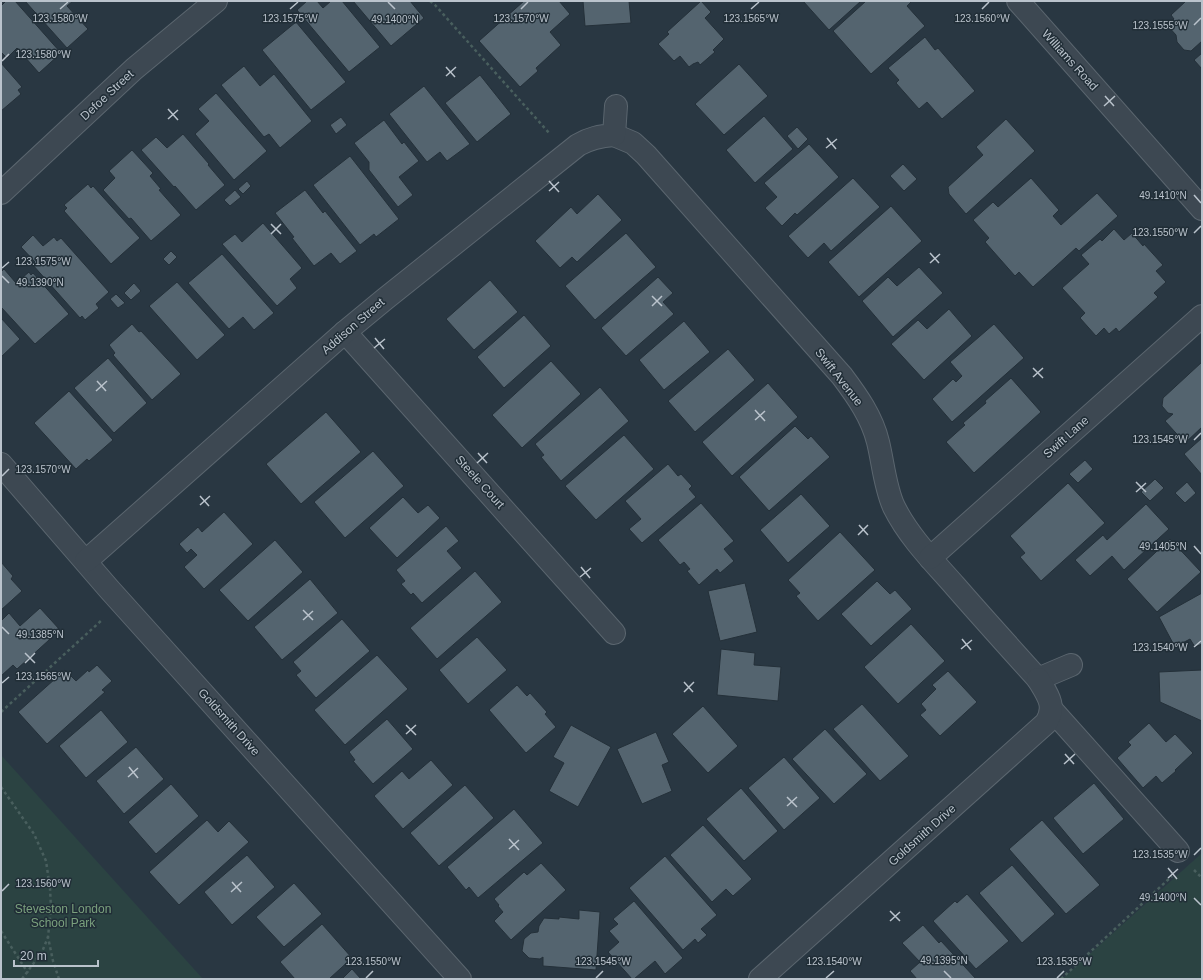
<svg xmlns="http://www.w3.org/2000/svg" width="1203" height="980" font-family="Arial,sans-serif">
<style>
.park{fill:#2b4342}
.building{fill:#54646f;stroke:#243039}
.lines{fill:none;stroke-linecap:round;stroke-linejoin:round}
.minor-casing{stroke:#5b666f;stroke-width:24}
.path{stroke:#495f5e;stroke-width:2.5;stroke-dasharray:3 3;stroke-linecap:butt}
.minor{stroke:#3d4852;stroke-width:22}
.ticks{fill:none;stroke:#bac3cc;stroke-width:1.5}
.labels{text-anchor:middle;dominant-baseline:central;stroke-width:3;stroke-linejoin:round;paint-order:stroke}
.street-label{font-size:12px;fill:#bac3cc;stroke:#212e37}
.park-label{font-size:12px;fill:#7aa07d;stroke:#212e37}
.ticks-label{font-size:10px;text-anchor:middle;fill:#bac3cc;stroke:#212e37;stroke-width:3;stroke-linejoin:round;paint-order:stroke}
</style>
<rect width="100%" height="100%" fill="#293742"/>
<g class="park">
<path d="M1,755l202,224h-202z"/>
<path d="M1202,853v126h-140z"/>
</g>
<g class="building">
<path d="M6,1h9l46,52 -22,20 -22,-25 -10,10 -6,-6v-46z"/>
<path d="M25,1h48l-6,5 21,23 -21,19z"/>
<path d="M307,1h10l6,7 8,-7h11l38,46 -31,25 -52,-62z"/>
<path d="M353,1h57l14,17 -33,28z"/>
<path d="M524,1h35l11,13 -20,18 11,13 -25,23 2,3 -18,16 -41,-46z"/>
<path d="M583,1h46l2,22 -46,3z"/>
<path d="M701,1l10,11 -6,6 19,21 -11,11 2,2 -15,13 -2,-3 -5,2 -4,3 -9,-11 -6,5 -16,-17 11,-10 -2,-2z"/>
<path d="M803,1h58l-32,29z"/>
<path d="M866,1h46l-5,5 18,20 -54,48 -38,-43z"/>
<path d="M1186,1h16v40l-11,10 -7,-1 -7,-8 -1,-7 -9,-10 7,-6 -3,-4z"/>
<path d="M296,22l50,60 -35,28 -49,-60z"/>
<path d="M925,37l10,13 3,-2 37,43 -33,28 -15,-17 -8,7 -23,-26 3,-3 -11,-12z"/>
<path d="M1202,53v16l-8,-9z"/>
<path d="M1,63l21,24 -4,3 3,4 -20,17z"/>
<path d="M739,64l29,32 -44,39 -29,-31z"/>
<path d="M244,66l16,20 14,-12 38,47 -32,27 -11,-14 -5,3 -43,-52z"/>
<path d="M480,75l31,39 -34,28 -32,-39z"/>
<path d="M424,86l46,58 -23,17 -7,-9 -13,10 -38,-48z"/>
<path d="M216,93l51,58 -33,29 -39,-46 14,-13 -11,-12z"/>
<path d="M764,116l29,33 -38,34 -29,-33z"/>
<path d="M341,117l6,8 -11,9 -6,-9z"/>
<path d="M1006,119l29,32 -69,63 -17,-20 -1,-7 35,-32 -7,-8z"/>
<path d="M384,120l18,24 2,-2 15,19 -20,16 14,18 -15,12 -29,-37v-8l-15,-19z"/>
<path d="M797,127l11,12 -10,10 -11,-13z"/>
<path d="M183,134l26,30 -1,1 17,20 -29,25 -21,-24 -1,1 -33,-37 15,-13 11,11z"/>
<path d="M809,144l30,33 -42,38 -2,-2 -13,13 -17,-18 12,-11 -13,-14z"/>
<path d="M132,150l21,23 -3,3 11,13 -2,1 22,25 -30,26 -20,-23 -2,1 -26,-29 12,-12 -6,-7z"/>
<path d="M350,156l49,63 -23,18 -2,-3 -14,11 -47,-60z"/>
<path d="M903,164l14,15 -13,12 -14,-15z"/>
<path d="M853,178l27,29 -49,44 -7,-8 -16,15 -20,-22z"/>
<path d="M1031,178l28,32 -6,6 8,9 36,-32 21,23 -39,35 -3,-3 -43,39 -14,-15 -4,4 -30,-34 4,-4 -16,-18 20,-18 5,5z"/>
<path d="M247,181l4,5 -8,8 -5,-5z"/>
<path d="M88,184l3,4 2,-2 47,52 -29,26 -47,-53 3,-3 -3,-3z"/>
<path d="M235,190l6,7 -11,9 -6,-6z"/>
<path d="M305,190l18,23 2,-2 32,40 -17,13 -9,-11 -17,13 -22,-28 2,-1 -19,-24z"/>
<path d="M598,194l24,26 -45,42 -5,-5 -12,11 -25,-27 36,-34 6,7z"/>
<path d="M891,206l31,35 -63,56 -31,-35z"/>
<path d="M263,223l39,45 -12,11 7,9 -20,18 -55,-62 13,-10 7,8z"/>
<path d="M1114,229l10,11 8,-7 11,13 1,-2 19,21 -7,6 10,11 -12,11 4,4 -39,35 -3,-4 -7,6 -5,-6 -8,8 -16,-18 5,-5 -23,-25 27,-24 -8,-9 19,-16 2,2z"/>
<path d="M626,233l30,34 -61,53 -30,-34z"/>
<path d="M33,235l10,11 11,-9 3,4 4,-3 48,54 -13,12 3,4 -14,12 -3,-4 -2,2 -48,-54 3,-2 -14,-15z"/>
<path d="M171,251l6,6 -8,8 -6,-6z"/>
<path d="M222,254l52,59 -20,17 -11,-13 -14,12 -41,-46z"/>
<path d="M919,267l24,26 -50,44 -31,-36 26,-24 9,9z"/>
<path d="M4,269l12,14 13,-11 2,3 2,-2 36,41 -34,30 -34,-37v-35z"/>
<path d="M658,277l15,16 -10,9 11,12 -48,42 -25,-28z"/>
<path d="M490,280l28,32 -44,38 -28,-31z"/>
<path d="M177,282l48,53 -28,25 -48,-54z"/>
<path d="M134,283l7,8 -10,9 -7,-7z"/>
<path d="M116,294l9,9 -7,5 -8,-9z"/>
<path d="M949,309l23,27 -48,44 -33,-36 27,-24 9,9z"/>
<path d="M524,315l27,31 -47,42 -27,-31z"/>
<path d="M1,318l19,21 -19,18z"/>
<path d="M684,321l26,31 -46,38 -25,-30z"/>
<path d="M132,324l7,8 2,-1 40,43 -29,26 -39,-45 2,-2 -6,-8z"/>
<path d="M994,324l30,34 -72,64 -20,-23 21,-20 3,3 6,-6 -12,-14z"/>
<path d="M728,349l27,31 -60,52 -27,-31z"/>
<path d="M108,358l39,45 -33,30 -40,-45z"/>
<path d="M551,361l30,33 -59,54 -30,-33z"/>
<path d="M1202,362v65l-17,16 -20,-22 8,-7 -5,-1 -6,-7 1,-8z"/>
<path d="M1011,378l30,34 -67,61 -28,-31 19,-17 -2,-2 23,-20 -1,-2z"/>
<path d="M768,383l30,34 -66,59 -30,-34z"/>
<path d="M600,387l29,34 -68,60 -20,-24 3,-2 -9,-11z"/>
<path d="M69,391l44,49 -24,21 -2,-2 -11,10 -42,-46z"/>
<path d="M326,412l35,40 -60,52 -35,-40z"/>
<path d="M795,426l13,13 3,-3 19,21 -61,54 -30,-34z"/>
<path d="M624,435l30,34 -58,51 -31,-34z"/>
<path d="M1202,438v37l-18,-21z"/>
<path d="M373,451l31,35 -59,52 -31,-36z"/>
<path d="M1085,460l8,9 -15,14 -9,-9z"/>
<path d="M668,464l10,12 3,-2 11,12 -3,3 7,8 -54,46 -13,-14 12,-10 -16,-18z"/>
<path d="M1155,479l9,9 -14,13 -9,-9z"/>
<path d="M1187,482l9,11 -11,10 -10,-10z"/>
<path d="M1068,483l37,40 -64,58 -21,-24 5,-4 -15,-17z"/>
<path d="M801,494l29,32 -42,37 -28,-33z"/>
<path d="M403,497l15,16 10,-8 12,13 -43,40 -28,-30z"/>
<path d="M701,503l33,38 -10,8 10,12 -14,12 -3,-4 -18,16 -12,-14 3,-2 -6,-7 -4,3 -22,-25z"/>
<path d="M1146,504l23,25 -45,41 -12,-14 -22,20 -15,-16 28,-25 4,5z"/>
<path d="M224,512l29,32 -49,45 -20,-22 13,-12 -6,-6 -4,4 -8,-9 19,-17 4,5z"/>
<path d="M446,526l13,15 -12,10 15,17 -40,35 -9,-10 -2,2 -10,-11 4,-3 -9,-11z"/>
<path d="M840,532l35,38 -57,51 -22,-25 4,-3 -12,-13z"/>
<path d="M1170,539l31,33 -44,40 -30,-33z"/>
<path d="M275,540l28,32 -55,49 -29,-31z"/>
<path d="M1,562l12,14 -2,3 11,12 -21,19z"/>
<path d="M475,571l27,31 -65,57 -27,-31z"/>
<path d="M310,579l28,34 -56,47 -28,-33z"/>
<path d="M877,581l13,13 5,-4 17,19 -41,37 -30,-32z"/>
<path d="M745,583l12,49 -37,9 -12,-50z"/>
<path d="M1202,593v51l-7,3 -5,-8 -15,8 -16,-30z"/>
<path d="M40,608l20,22 -43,39 -4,-4 -12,11v-55l8,-8 11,13z"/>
<path d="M342,619l28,32 -54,47 -20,-23 5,-4 -8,-9z"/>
<path d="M911,624l34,37 -47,43 -34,-37z"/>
<path d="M477,637l30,33 -39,34 -29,-34z"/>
<path d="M721,649l34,4 -1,12 27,2 -3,34 -61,-6z"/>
<path d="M377,655l31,34 -63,56 -31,-35z"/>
<path d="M97,665l15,16 -10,9 3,2 -58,52 -29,-32 47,-42 11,11 12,-11 1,2z"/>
<path d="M1202,670v51l-42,-19 -1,-30z"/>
<path d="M948,671l29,31 -37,34 -20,-21 6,-5 -5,-6 15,-15 -4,-4z"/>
<path d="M517,685l10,11 3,-3 17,19 -2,2 11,13 -30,26 -37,-43z"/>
<path d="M862,704l47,52 -29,25 -47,-52z"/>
<path d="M703,706l35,40 -30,27 -36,-39z"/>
<path d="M101,710l27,32 -42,36 -27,-32z"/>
<path d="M387,719l26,30 -40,35 -20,-23 2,-1 -6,-8z"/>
<path d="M1149,723l17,19 9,-8 18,19 -18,17 1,1 -14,12 -6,-7 -13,12 -26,-30 14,-13 -3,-3z"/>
<path d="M571,725l40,22 -33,60 -29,-16 15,-28 -11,-6z"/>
<path d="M825,729l42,45 -33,30 -42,-45z"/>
<path d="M656,732l13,30 -7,3 10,26 -30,13 -25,-55z"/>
<path d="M136,747l28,32 -40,35 -28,-33z"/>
<path d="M784,757l36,41 -36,32 -36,-42z"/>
<path d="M431,760l22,25 -50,44 -29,-33 28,-25 7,8z"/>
<path d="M1094,783l30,36 -41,35 -30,-36z"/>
<path d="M171,784l28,32 -43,38 -28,-32z"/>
<path d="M465,785l29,33 -55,48 -29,-33z"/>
<path d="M741,788l37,43 -34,30 -38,-42z"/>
<path d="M514,809l29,34 -65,55 -9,-11 -3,3 -19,-23z"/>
<path d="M207,820l11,12 11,-11 20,21 -70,63 -30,-33z"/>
<path d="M1042,820l58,65 -34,29 -57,-65z"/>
<path d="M703,825l49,54 -19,17 -7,-7 -14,13 -42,-47z"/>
<path d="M247,855l28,32 -43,38 -28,-33z"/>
<path d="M665,856l52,59 -16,14 6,6 -9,8 -3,-4 -12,11 -54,-62z"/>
<path d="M541,863l25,27 -55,50 -17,-19 9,-9 -5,-6 1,-1 -5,-6 30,-27 3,3z"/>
<path d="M1012,865l43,49 -33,29 -43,-50z"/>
<path d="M294,883l28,31 -38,33 -28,-30z"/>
<path d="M967,894l42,47 -33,28 -43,-48 22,-20 2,2z"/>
<path d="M634,901l49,57 -18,16 -10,-13 -21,18h-2l-24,-27 11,-10 -10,-11 9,-7 -5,-5z"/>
<path d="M579,910l21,2 -4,58 -53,-4v-9l-3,2 -11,-1 -7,-7 2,-12 7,-6 7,-1 1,-6 5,-8 15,1v-2l20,2z"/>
<path d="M322,924l30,34 -23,21h-34l-15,-17z"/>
<path d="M923,925l16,18 2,-2 35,38h-59l-7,-8 10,-9 -18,-19z"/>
<path d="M352,969l9,10h-19z"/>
</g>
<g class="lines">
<defs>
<g id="minor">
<path d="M1018,1l184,208"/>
<path d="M614,135l19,8 13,12 196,221c15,20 30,41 36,66 5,20 7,46 16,65 15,30 39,54 61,79 27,31 55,62 83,93l33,-14"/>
<path d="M1,193l133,-124 82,-68"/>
<path d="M345,332l269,301"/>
<path d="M1,464l108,125 351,390"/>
<path d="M930,558l272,-242"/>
<path d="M86,561l259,-229 40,-33 193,-154c12,-7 22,-9 36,-10l2,-29"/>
<path d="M1052,710l126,141"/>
<path d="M760,979l286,-256c11,-17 1,-29 -8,-44"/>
</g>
</defs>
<use href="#minor" class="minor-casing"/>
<g class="path">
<path d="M430,1l5,4 115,129"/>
<path d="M1,712l102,-93"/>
<path d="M1,787l33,47 12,27 4,27 1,20 -3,29 5,24 6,18"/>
<path d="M1194,870l8,8"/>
<path d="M1,931l27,42"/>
<path d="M22,979l20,-27 6,-15"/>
<path d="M1061,979l111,-103"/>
</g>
<use href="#minor" class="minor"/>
</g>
<path class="ticks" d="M388,2l7,7M60,9l8,-7M290,9l8,-7M521,9l7,-7M751,9l8,-7M982,9l7,-7M1194,25l7,-7M2,61l7,-7M446,67l9,10M446,76l10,-9M1105,96l9,10M1104,106l11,-10M168,109l10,11M168,119l10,-9M827,138l9,11M826,148l11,-9M549,181l10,11M549,191l10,-9M1194,195l7,8M271,224l10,10M1194,233l7,-7M271,234l10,-10M930,253l9,10M930,263l10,-9M2,268l7,-6M2,276l7,7M652,296l10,10M652,306l10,-10M375,338l9,11M374,348l11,-9M1033,368l10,10M1033,377l10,-9M97,381l9,10M96,391l11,-10M755,410l10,11M755,420l10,-9M1194,440l7,-7M478,453l9,10M477,463l11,-10M2,476l7,-7M1136,482l10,10M1136,492l10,-9M200,496l9,10M200,505l10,-9M859,525l9,10M858,535l10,-10M1194,546l7,8M581,567l9,11M580,577l11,-9M303,610l10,10M303,620l10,-9M2,627l7,7M962,639l9,11M1194,647l7,-6M961,649l11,-9M25,653l10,10M25,663l10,-10M684,682l9,10M2,683l7,-6M684,692l10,-10M406,725l10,10M406,734l10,-9M1065,754l9,10M1064,764l11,-10M129,767l9,11M128,777l10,-9M787,797l10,10M787,806l10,-9M509,839l10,11M509,849l10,-9M1194,855l7,-7M1168,868l9,11M1168,878l10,-9M232,882l9,10M2,891l7,-7M231,892l11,-10M1194,898l7,7M890,911l10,10M890,921l10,-9M944,971l7,7M366,978l7,-7M596,978l7,-7M826,978l8,-7M1057,978l7,-7"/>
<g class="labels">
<g class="street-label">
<text transform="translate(1070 60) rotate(48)">Williams Road</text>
<text transform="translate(107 95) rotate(-43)">Defoe Street</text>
<text transform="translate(353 326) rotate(-41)">Addison Street</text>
<text transform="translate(839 377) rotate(52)">Swift Avenue</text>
<text transform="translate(1066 437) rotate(-42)">Swift Lane</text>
<text transform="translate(480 482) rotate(48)">Steele Court</text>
<text transform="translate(229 722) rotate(48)">Goldsmith Drive</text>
<text transform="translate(922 835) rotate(-42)">Goldsmith Drive</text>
</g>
<g class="park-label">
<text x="63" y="909">Steveston London<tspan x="63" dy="14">School Park</tspan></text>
</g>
</g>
<g class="ticks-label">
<text x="521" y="22">123.1570°W</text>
<text x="60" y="22">123.1580°W</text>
<text x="290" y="22">123.1575°W</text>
<text x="751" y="22">123.1565°W</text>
<text x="982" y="22">123.1560°W</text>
<text x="395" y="23">49.1400°N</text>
<text x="1160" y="29">123.1555°W</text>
<text x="43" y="58">123.1580°W</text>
<text x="1163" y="199">49.1410°N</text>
<text x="1160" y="236">123.1550°W</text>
<text x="43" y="265">123.1575°W</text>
<text x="40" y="286">49.1390°N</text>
<text x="1160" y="443">123.1545°W</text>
<text x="43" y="473">123.1570°W</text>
<text x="1163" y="550">49.1405°N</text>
<text x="40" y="638">49.1385°N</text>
<text x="1160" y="651">123.1540°W</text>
<text x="43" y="680">123.1565°W</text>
<text x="1160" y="858">123.1535°W</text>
<text x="43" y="887">123.1560°W</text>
<text x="1163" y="901">49.1400°N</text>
<text x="944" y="964">49.1395°N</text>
<text x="373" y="965">123.1550°W</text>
<text x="603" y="965">123.1545°W</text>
<text x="834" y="965">123.1540°W</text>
<text x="1064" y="965">123.1535°W</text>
</g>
<rect width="1203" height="980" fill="none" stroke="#bac3cc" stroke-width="4"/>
<path d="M14 960v6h84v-6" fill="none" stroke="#bac3cc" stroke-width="2"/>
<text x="20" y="960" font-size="12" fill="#bac3cc" stroke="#212e37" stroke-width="3" paint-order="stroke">20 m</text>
</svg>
